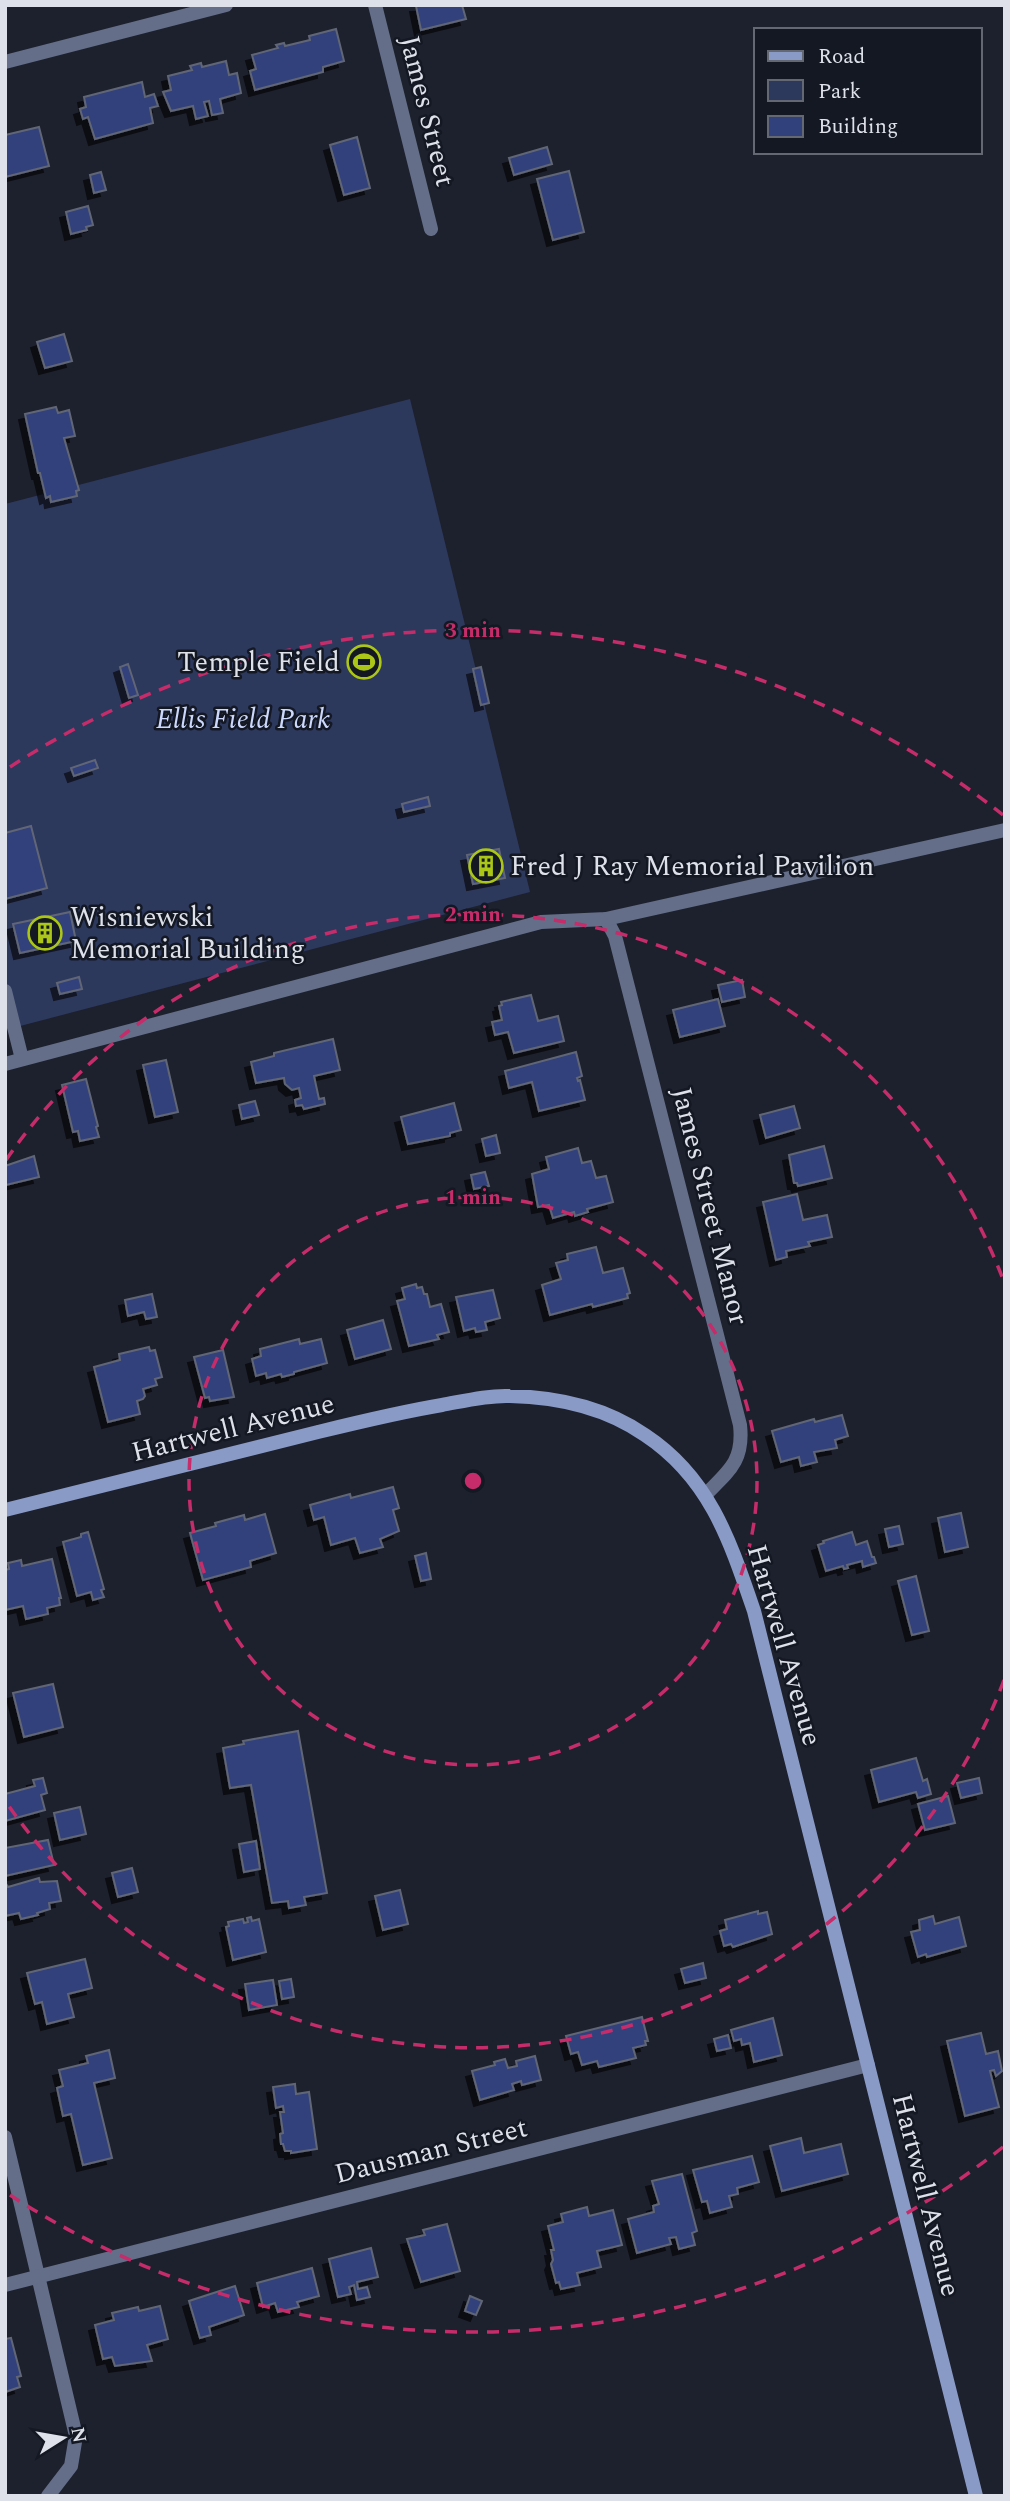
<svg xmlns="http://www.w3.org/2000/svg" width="1010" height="2501" font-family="Spectral,serif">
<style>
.green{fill:#2d385d}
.building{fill:#31417b;stroke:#616675;stroke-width:2;filter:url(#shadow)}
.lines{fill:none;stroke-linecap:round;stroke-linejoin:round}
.lane{stroke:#646e89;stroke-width:14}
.street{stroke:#646e89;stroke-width:14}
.secondary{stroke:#8a9ac6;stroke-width:14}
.ring{fill:none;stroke:#c52c69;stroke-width:3.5;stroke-dasharray:12 9}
.labels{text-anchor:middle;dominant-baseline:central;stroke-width:5;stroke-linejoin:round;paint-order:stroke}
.street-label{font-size:28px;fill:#dee1ea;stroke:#131823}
.poi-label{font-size:28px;fill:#dee1ea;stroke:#131823;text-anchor:start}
.park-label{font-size:28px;font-style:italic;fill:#ccd9fd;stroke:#131823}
.centre{fill:#c52c69;stroke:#131823;stroke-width:3.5}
.ring-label{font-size:21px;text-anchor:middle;font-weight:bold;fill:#c52c69;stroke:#131823;stroke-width:5;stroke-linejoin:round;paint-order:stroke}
</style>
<defs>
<filter id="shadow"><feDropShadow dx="-6" dy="6" stdDeviation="0" flood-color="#0009"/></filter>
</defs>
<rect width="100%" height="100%" fill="#1d212d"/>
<path class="green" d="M410,399l120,493 -525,138v-526z"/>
<g class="building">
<path d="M462,5l4,14 -45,11 -5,-24z"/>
<path d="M336,29l8,32 -21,6v5l-68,18 -5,-19 6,-2 -4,-14 26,-7 -2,-3 8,-2 1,3 25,-6 -1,-4z"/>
<path d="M226,61l3,14 8,-2 4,20 -21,6 3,14 -11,2 -3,-14 -5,1 4,14 -12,3 -3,-13 -22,5 -8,-19 8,-2 -3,-14 24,-6 -2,-4 11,-3 1,4z"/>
<path d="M142,82l3,15 9,-3 4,12 -8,2 3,15 -58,16 -7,-22 -5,2 -3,-10 6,-2 -2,-10z"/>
<path d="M39,127l10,39 -44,11v-42z"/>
<path d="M357,137l13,51 -26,7 -14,-50z"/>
<path d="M547,147l5,17 -38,11 -5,-17z"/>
<path d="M569,171l15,61 -31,8 -16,-61z"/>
<path d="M101,172l5,18 -12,3 -4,-18z"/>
<path d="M88,206l5,19 -7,2 1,3 -16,4 -5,-22z"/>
<path d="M64,334l8,27 -27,7 -8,-26z"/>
<path d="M56,407l2,6 11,-3 6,26 -11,2 15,52 -3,1 1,5 -26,6 -1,-6 -4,2 -6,-25h-2l-13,-59z"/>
<path d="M128,664l10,31 -9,3 -9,-31z"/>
<path d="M481,667l8,36 -8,2 -8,-36z"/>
<path d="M95,760l3,8 -24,8 -3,-8z"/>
<path d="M428,797l2,9 -26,6 -2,-8z"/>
<path d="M31,826l16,62 -42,11v-66z"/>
<path d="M499,849l6,29 -32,6 -6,-29z"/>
<path d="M70,912l6,29 -56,12 -7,-29z"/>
<path d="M79,977l3,12 -22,5 -3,-11z"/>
<path d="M742,980l3,17 -23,5 -4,-17z"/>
<path d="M531,995l7,26 20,-5 6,25 -50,12 -6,-21 -13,3 -3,-13 10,-2 -3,-14 3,-1 -1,-3z"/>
<path d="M718,999l7,27 -45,11 -7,-27z"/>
<path d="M333,1039l7,31 -26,6 5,23 5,-1 1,6 -21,5 -2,-4 -6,1 -1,-6 6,-2 -2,-10 -7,2 -7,-6 -1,-6 -28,5 -5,-21 23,-6v-3z"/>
<path d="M576,1052l6,24 -5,2 1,3 2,-1 5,20 -46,11 -7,-29 -23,6 -4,-17z"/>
<path d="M166,1060l12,52 -23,5 -12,-52z"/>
<path d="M86,1079l12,47 -2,1 3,10 -19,4 -2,-10 -5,1 -11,-47z"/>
<path d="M255,1101l4,14 -17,4 -3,-14z"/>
<path d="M454,1103l7,27 -11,3v3l-42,8 -7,-27z"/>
<path d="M794,1106l6,22 -34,10 -6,-23z"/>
<path d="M496,1135l4,18 -14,3 -4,-17z"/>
<path d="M824,1146l8,32 -34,8 -1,-3h-3l-5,-28z"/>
<path d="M578,1148l4,15 9,-2 5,17 10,-2 7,26 -26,7 1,3 -13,4 -1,-4 -21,6 -4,-13 -11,2 -6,-33 17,-5 -3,-12z"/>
<path d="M34,1156l5,21 -33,8 -1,-19z"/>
<path d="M485,1172l4,14 -15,3 -3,-14z"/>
<path d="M797,1194l6,26 24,-5 5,22 -24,5 2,4 -24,5 1,6 -11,3 -13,-58z"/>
<path d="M596,1247l7,26 20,-5 7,25 -3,1 1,4 -35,9 -1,-3 -42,11 -8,-30 19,-6 -5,-16 12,-3 -1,-6z"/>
<path d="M416,1284l1,4 5,-1 2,7h3l3,13 11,-3 8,28 -12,3 2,4 -30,7 -12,-45 8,-2 -3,-11z"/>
<path d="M493,1290l7,28 -15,4 2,8 -11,2 -1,-4 -11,3 -8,-34z"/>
<path d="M152,1294l5,23 -11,2 -2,-7 -16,4 -3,-16z"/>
<path d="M383,1320l8,29 -36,10 -8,-29z"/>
<path d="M299,1339l1,5 21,-5 6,24 -33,9v2l-12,3 -1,-3 -14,4 -1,-5 -10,3 -4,-17 9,-3 -1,-7z"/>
<path d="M149,1347l1,4 5,-1 7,27 -7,2 2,6 -14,4 2,7 -2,3 -6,2 3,13 -32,8 -14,-55 26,-7 -1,-6z"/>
<path d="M223,1350l11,47 -24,4 -1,-4 -4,1 -11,-41z"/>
<path d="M842,1415l6,21 -13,4 2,8 -23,4 3,10 -16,4 -2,-9 -18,5 -9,-31 42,-12 1,3z"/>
<path d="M393,1487l6,21 -6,2 6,21 -19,8 3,8 -23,6 -5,-15 -24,7 -7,-28 -10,3 -4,-15 40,-11 1,4z"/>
<path d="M961,1513l7,34 -23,5 -7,-34z"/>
<path d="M265,1514l11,39 -26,8 1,6 -48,13 -13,-47 26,-7 -1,-3 29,-8 1,5z"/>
<path d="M899,1526l4,18 -14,3 -4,-18z"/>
<path d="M88,1532l16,57 -3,1 3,7 -11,3 -2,-8 -14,4 -14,-54 18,-5v-3z"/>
<path d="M852,1532l4,13 11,-4 5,16h2l2,6 -13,4 -1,-6 -15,4 1,3 -4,1 -1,-3 -17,5 -8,-26 6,-2 -1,-2z"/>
<path d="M426,1553l5,26 -10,2 -6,-25z"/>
<path d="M52,1559l9,39h-2l1,7 -13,3 1,6 -22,5 -3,-13 -18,4v-40l4,-1 -1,-6 13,-3 1,6z"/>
<path d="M916,1576l13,55 -17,4 -14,-54z"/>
<path d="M53,1684l10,43 -39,10 -11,-44z"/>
<path d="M298,1731l29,162 -23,4 2,8 -17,3 -1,-7 -16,2 -21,-118 -21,3 -7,-40 21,-4 -1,-3z"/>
<path d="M916,1758l7,23 4,-2 4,15 -13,4 -2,-6 -37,10 -8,-32z"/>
<path d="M43,1778l4,15 -6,2 4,15 -40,11v-27l30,-8 -2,-6z"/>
<path d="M979,1778l3,15 -21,5 -4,-15z"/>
<path d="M948,1796l7,27 -30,7 -7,-26z"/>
<path d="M80,1807l6,27 -26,6 -6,-27z"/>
<path d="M48,1840l6,25 -49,11v-28z"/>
<path d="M256,1841l4,28 -16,3 -5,-28z"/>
<path d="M132,1868l6,24 -20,5 -6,-24z"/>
<path d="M39,1878l1,4 17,-1 4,20 -12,2 1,6 -13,4 1,2 -17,4 -2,-6 -14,3v-34l3,5z"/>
<path d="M400,1890l8,34 -25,6 -8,-34z"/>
<path d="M758,1911v3l9,-2 5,22 -39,13 -2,-3 -7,2 -4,-15 7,-2 -2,-9z"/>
<path d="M933,1916l2,8 24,-7 7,29 -39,11 -1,-3 -8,3 -7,-25 9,-2 -1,-10z"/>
<path d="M251,1917l1,4 7,-2 7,33 -33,8 -7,-33 3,-1 -1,-4 15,-3 1,4 4,-1 -1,-4z"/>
<path d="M85,1959l7,29 -24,6 6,23 -27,7 -5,-22 -7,2 -8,-31z"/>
<path d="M703,1963l3,15 -21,5 -4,-14z"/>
<path d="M291,1979l3,18 -12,2 -3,-18z"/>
<path d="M273,1980l4,25 -28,5 -4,-26z"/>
<path d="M642,2017l6,24h-3l1,4 -13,3 3,10 -37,9 -2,-6 -15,4 -4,-13 -7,2 -5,-18z"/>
<path d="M773,2018l9,37 -28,7 -4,-19 -8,2 -1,-6 -7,2 -3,-11z"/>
<path d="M981,2033l5,21 12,-3 4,20 -6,5 -2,-6 -4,1 9,36 -34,9 -18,-75z"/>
<path d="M728,2035l3,13 -14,3 -3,-12z"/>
<path d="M109,2050l6,28 -21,5 18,75 -29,7 -12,-51 -8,2 -6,-28 6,-2 -4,-16 29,-7 -2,-7z"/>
<path d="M535,2056l6,24 -19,5 -1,-4 -9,3 2,6 -34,10 -8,-29 23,-6 -1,-3 11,-3 3,9 9,-2 -1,-5z"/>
<path d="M295,2084l1,10 13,-2 8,57 -26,4v-2h-6l-2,-7h-2l-1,-10 3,-1 -3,-21h4l-1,-6 -7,2 -3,-21z"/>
<path d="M801,2138l3,15 37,-9 7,30 -66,17 -12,-45z"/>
<path d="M752,2156l7,26 -22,6 1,6 -9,2 3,11 -22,6 -3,-12 -5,1 -9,-32z"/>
<path d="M682,2174l15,57 -5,2 3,12 -16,4 -3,-12 -7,1 2,6 -34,9 -9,-34 26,-7 -1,-6 6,-2 -7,-23z"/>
<path d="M587,2207l2,9 24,-6 9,35 -25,6 4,16 -24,6 3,12 -19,4 -2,-7 -3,1 -5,-19 2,-4 -2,-10h3l-6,-24 15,-4 -2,-8z"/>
<path d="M447,2224l13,47 -39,11 -14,-43 18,-4 -2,-5z"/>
<path d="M371,2248l7,29 -21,5 1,7 9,-2 3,10 -13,3 -3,-15 -5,2 2,7 -13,3 -9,-38z"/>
<path d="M312,2268l7,28 -22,6 2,5 -21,5 -3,-9 -12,4 -6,-24z"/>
<path d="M235,2286l9,29 -35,12 2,8 -11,3 -11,-37z"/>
<path d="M470,2296l12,5 -6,14 -11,-4z"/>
<path d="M160,2306l8,33 -21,6 5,16 -37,5 -3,-9 -9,2 -8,-34 19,-5 -2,-7 26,-6 1,4z"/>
<path d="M11,2338l10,38 -4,1 3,10 -15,5v-53z"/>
</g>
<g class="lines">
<path class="lane" d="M5,991l17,68"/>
<g class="street">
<path d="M375,5l56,224"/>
<path d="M5,62l221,-57"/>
<path d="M606,919l9,17 125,489c4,36 -11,46 -35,70"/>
<path d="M5,1064l536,-142 65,-3 399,-89"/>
<path d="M5,2137l71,299 -5,30 -23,30"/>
<path d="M5,2285l863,-220"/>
</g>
<path class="secondary" d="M5,1510c105,-26 209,-52 313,-78 41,-10 82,-20 124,-27 22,-4 46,-10 68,-9 47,1 96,12 135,39 65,43 85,106 109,176l222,885"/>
</g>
<g class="ring">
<circle cx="473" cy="1481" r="284"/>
<path d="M1004 1680A567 567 0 0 1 6 1802M6 1160A567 567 0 0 1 1004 1282"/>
<path d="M1003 2147A851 851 0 0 1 10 2195M10 767A851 851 0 0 1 1003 815"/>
</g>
<defs>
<symbol id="stadium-ring" viewBox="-11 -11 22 22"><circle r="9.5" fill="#131823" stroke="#abc616" stroke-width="1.5"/><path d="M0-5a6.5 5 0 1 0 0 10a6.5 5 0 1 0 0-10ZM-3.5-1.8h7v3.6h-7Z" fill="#abc616"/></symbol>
<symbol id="building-ring" viewBox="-11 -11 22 22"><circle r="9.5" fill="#131823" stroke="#abc616" stroke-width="1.5"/><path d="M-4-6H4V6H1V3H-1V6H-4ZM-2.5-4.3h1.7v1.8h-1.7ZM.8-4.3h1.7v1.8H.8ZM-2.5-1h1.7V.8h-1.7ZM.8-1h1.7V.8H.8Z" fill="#abc616"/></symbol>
</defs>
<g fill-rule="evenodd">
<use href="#stadium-ring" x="345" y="643" width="38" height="38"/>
<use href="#building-ring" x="467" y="847" width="38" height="38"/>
<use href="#building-ring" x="26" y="914" width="38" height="38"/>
</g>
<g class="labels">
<g class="street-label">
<text transform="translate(427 111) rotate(76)">James Street</text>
<text transform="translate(710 1206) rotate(76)">James Street Manor</text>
<text transform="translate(233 1428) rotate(-14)">Hartwell Avenue</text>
<text transform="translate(784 1645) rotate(74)">Hartwell Avenue</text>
<text transform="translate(431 2151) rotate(-14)">Dausman Street</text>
<text transform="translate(926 2195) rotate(76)">Hartwell Avenue</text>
</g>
<g class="poi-label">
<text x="340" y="662" text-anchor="end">Temple Field</text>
<text x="510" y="866">Fred J Ray Memorial Pavilion</text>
<text x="70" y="917">Wisniewski<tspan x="70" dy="32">Memorial Building</tspan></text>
</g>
<g class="park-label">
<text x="243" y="719">Ellis Field Park</text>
</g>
</g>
<circle cx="473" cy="1481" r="10" class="centre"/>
<g class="ring-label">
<text x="473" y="637">3 min</text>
<text x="473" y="921">2 min</text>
<text x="473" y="1204">1 min</text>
</g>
<rect width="1010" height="2501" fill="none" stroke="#dee1ea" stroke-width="14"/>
<rect x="754" y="28" width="228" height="126" fill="#131823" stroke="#646873" stroke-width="2"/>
<rect x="768" y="51" width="35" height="10" fill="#8a9ac6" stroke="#646873" stroke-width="2"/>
<text x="818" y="63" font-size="21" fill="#dee1ea">Road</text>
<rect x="768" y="80" width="35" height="21" fill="#2d385d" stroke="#646873" stroke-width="2"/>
<text x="818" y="98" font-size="21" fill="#dee1ea">Park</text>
<rect x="768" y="116" width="35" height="21" fill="#31417b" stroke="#646873" stroke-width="2"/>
<text x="818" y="133" font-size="21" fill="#dee1ea">Building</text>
<g transform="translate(63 2438) rotate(79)" stroke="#131823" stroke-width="5" paint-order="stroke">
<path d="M0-5L12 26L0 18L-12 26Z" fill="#dee1ea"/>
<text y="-10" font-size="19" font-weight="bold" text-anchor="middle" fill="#dee1ea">N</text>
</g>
</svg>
